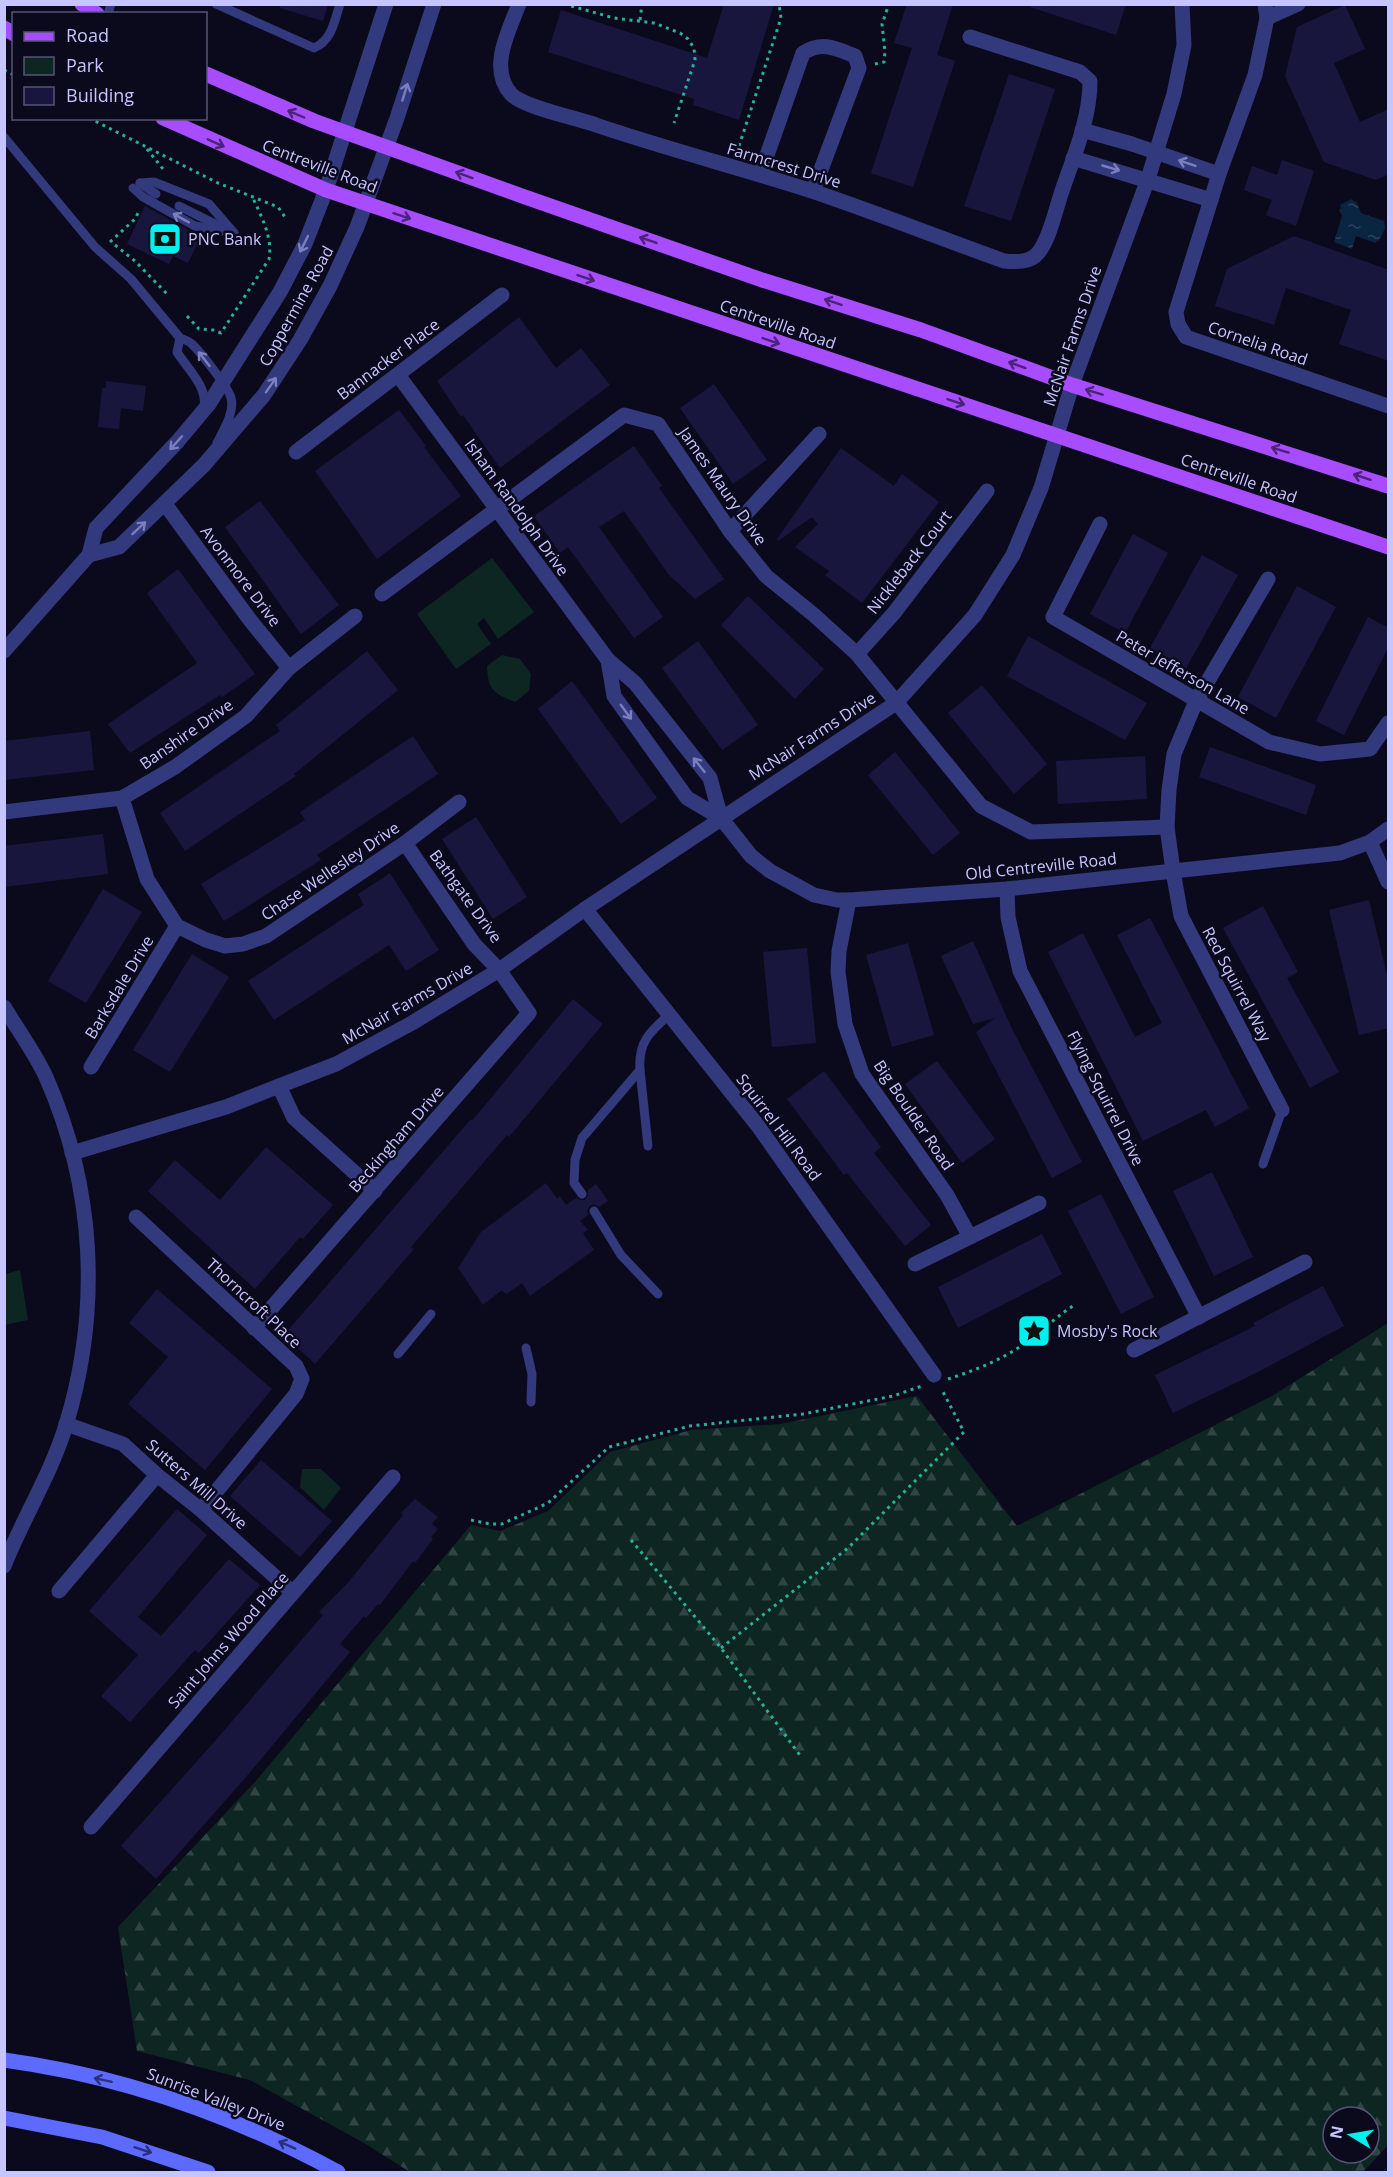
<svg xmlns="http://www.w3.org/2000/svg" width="1393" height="2177" font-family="'Open Sans',sans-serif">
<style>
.forest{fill:url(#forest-firs);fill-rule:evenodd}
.green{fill:#0d2622}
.water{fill:url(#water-ripples)}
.building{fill:#19163e}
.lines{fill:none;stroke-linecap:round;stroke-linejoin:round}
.path{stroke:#28b199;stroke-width:3;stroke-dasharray:3 4.5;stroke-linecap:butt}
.service{stroke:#33397d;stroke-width:9}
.minor{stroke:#33397d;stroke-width:15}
.tertiary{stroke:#33397d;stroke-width:15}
.secondary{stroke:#5c6aff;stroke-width:15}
.primary{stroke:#a84cff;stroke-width:15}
.oneway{stroke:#7c7fbe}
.oneway2{stroke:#4a2477}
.oneway3{stroke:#2b3077}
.labels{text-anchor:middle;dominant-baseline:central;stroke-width:5;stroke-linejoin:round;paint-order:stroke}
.street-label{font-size:16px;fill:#c6c5ff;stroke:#0b0a1c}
.poi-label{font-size:16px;fill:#c6c5ff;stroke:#0b0a1c;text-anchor:start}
</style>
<defs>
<pattern id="forest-firs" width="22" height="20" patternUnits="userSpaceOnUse" patternTransform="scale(1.5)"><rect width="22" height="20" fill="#0d2622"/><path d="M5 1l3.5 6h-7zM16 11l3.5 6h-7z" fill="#2f4443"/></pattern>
<pattern id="water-ripples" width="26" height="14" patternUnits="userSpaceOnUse" patternTransform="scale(1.5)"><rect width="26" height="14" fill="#0a2541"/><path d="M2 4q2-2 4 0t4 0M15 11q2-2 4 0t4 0" fill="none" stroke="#2c435e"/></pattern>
</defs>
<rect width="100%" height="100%" fill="#0b0a1c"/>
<path class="forest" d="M1388,1323v822l-25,27h-953l-46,-29 -114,-63 -113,-29 -19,-124 137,-145 216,-257 29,6 48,-20 62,-59 81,-22 89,-6 137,-28 100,130 255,-130zM1333,2117h36v36h-36z"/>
<g class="green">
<path d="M492,558l42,54 -36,27 -14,-21 -7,6 14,20 -35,25 -39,-55z"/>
<path d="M502,655l18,4 11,15 -2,17 -14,11c-22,-9 -27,-12 -28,-36z"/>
<path d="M20,1270l8,50 -23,5v-51z"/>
<path d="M302,1469h19l20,19 -17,22 -24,-23z"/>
</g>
<path class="water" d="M1352,199l2,3 2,-1 5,12 23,8 1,7 -6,13 -2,-1 -1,3 -20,-7 -4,13 -18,-7 8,-26 -3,-6 2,-2 -1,-3z"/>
<g class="building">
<path d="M281,4h47l-5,17 -43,-13z"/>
<path d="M724,4h50l-35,116 -46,-15 1,-6 -146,-47 13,-42 146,48z"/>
<path d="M907,4h46l-16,51 18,6 -42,126 -42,-14 41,-125 -18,-5z"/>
<path d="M1031,4h95l-10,31 -86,-28z"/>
<path d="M1345,5l20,44 -31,14 26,59 29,-13v65l-13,6 -52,-18 -39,-86 12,-49z"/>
<path d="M1009,74l46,15 -44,132 -47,-15z"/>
<path d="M1282,160l32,11 -18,55 -30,-11 6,-15 -28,-10 8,-24 25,9z"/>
<path d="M145,206l47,26 10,2 -14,29 -15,-7 -4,8 -42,-20z"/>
<path d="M1294,236l95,34v91l-50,-17 12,-34 -65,-22 -12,37 -59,-19 12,-37z"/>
<path d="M519,317l37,51 25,-20 29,37 -110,83 -37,-53 -2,2 -24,-36z"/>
<path d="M106,381l40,5 -3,25 -22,-3 -2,21 -21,-2 4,-39h4z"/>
<path d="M714,384l53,76 -34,24 -53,-76z"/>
<path d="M399,410l27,36 -2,1 37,49 -84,63 -62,-88z"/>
<path d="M634,446l28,40 -3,2 65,91 -29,20 -26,-24 -45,-64 -25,16 64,90 -29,21 -66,-91 -8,6 -26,-37z"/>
<path d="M841,448l53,38 8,-12 37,28 -77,101 -37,-28 4,-4 -34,-24 23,-23 -6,-7 -34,24 -1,-2z"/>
<path d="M260,501l79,104 -38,29 -76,-107z"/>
<path d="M1133,534l35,19 -43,80 -35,-19z"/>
<path d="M1202,555l36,20 -52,93 -36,-20z"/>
<path d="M178,569l77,105 -33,23 -2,-2 -90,58 -22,-29 89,-61 -50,-70z"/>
<path d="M1297,586l39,21 -60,111 -38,-21z"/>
<path d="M748,596l76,73 -29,30 -74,-74z"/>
<path d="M1368,617l21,11v18l-45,89 -28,-14z"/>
<path d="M1028,636l119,67 -22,37 -118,-64z"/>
<path d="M698,641l60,84 -36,25 -60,-82z"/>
<path d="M367,651l31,39 -104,84 2,2 -111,75 -25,-38 120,-82 -4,-6z"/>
<path d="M572,681l85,117 -36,26 -83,-115z"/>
<path d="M982,685l65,79 -33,30 -66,-81z"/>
<path d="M90,731l4,39 -90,10v-39z"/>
<path d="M413,736l25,38 -121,81 4,5 -97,61 -23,-37 104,-64 -5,-8z"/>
<path d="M1210,747l106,38 -10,30 -107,-38z"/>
<path d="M895,752l65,81 -27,22 -65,-80z"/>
<path d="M1145,756l2,43 -89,5 -2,-43z"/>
<path d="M476,817l51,80 -34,22 -51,-80z"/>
<path d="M103,834l5,40 -104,13v-41z"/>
<path d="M390,873l49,77 -33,21 -17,-26 -115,75 -26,-39 116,-76 -6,-11z"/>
<path d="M103,889l39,23 -56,91 -38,-22z"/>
<path d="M1369,900l20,84v44l-30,7 -30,-125z"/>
<path d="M1263,906l35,66 -11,6 52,94 -29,16 -87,-160z"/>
<path d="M1150,918l99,190 -34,19 -9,-17 -63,31 -95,-189 35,-19 52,104 27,-14 -45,-88z"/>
<path d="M973,941l39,88 70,133 -30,16 -76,-146 19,-14 -22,6 -32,-68z"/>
<path d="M908,943l26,92 -42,12 -26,-92z"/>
<path d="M807,948l9,95 -44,4 -9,-95z"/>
<path d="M192,954l37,23 -59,95 -37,-22z"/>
<path d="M573,999l30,25 -94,113 -2,-2 -96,112 3,2 -99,115 -31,-29 187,-216 1,2z"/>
<path d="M937,1061l58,78 -33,24 -57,-79z"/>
<path d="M824,1071l57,76 -7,6 57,72 -26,21 -58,-73 -3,2 -57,-76z"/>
<path d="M266,1147l67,58 -30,34 -3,-2 -45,52 -107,-98 27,-31 45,40z"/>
<path d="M1212,1172l41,85 -39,19 -41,-85z"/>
<path d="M546,1183l11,16 3,-3 6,9 10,-7 4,2h5l3,-4v-6l8,-6 12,17 -9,6 -5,-3 -4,2 -3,5 1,4 -8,6 8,9 -5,3 11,17 -64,46 -8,-13 -16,11 -4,-4 -19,15 -25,-37 23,-36z"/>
<path d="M1101,1194l53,103 -33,17 -53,-103z"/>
<path d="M1042,1234l20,40 -104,54 -20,-41z"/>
<path d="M1323,1286l21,40 -86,46 -85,41 -18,-38 100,-49 -2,-3z"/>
<path d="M157,1289l115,100 -67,81 -77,-66 40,-47 -39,-34z"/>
<path d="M261,1460l71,61 -32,36 -70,-61z"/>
<path d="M415,1499l23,18 -6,7 6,5 -7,8 2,2 -18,24 -2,-2 -33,44 -2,-1 -12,14 -2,-2 -24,28 10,8 -104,125 -90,102 -35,-33 95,-106 107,-125 -4,-3 27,-27 57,-70 -2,-2z"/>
<path d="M177,1509l30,26 -69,82 23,19 68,-77 31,26 -61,68 -4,-3 -65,72 -29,-26 37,-41 -49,-44z"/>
</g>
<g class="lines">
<g class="path">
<path d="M564,4l50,14 40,5 26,10 8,6 6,9 1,12 -21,63"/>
<path d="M640,20l2,-16"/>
<path d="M875,64l9,-2 1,-10 -3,-28 7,-20"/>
<path d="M4,70l10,5"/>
<path d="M89,118l129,65 60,24 9,13"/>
<path d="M739,146l42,-128 -2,-14"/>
<path d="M147,149l16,20 -2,2"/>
<path d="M110,242l25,-23 4,-8"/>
<path d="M115,245l20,16 34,35"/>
<path d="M187,316l12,13 14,1 8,3 48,-74c4,-22 -8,-43 -17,-63"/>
<path d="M948,1379c25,-8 51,-18 73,-33 18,-12 33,-28 52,-40"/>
<path d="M471,1520l19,4h12l46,-21 61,-56 81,-21 113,-12 90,-18 29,-10"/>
<path d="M631,1540l90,108 81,110"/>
<path d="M721,1648l127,-100 116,-116 -22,-42"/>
</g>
<g class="service">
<path d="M216,4l98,44c18,-8 20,-26 26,-44"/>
<path d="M108,14l3,-10"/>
<path d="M4,137l91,110 36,32 49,59c5,2 9,3 12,6 9,9 37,44 39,54 4,14 -8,33 -14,45"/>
<path d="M140,183l14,-1 55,22 25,29"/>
<path d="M140,183l16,11"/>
<path d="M133,188l10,9 52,29 39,7"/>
<path d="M179,206l42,21"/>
<path d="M180,338l-3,14c10,16 31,35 27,55"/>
<path d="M640,1070l8,76"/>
<path d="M1263,1164l19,-54"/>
<path d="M582,1194l-8,-11 1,-23 7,-22 58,-68c-2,-27 9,-38 29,-55"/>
<path d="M594,1211l27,44 37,39"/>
<path d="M526,1348l6,26 -1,28"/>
<path d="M398,1354l33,-40"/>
</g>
<g class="minor">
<path d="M519,4c-10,27 -31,64 -8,90 11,13 66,24 85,31 71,24 144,43 216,66 65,22 128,47 192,70 11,1 26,2 34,-8 11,-13 17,-40 22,-56 12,-37 30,-76 30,-116l-10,-9 -110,-35"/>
<path d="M1265,4l2,14 -12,57 -36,99 -43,138 2,12 8,13 202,69"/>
<path d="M1267,18l31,-14"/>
<path d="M1082,130l50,14 87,30"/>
<path d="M1073,158l138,42"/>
<path d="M760,175l43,-122c19,-12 32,-5 52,3l4,12 -46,123"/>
<path d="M398,375l210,285"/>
<path d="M296,452l206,-157"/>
<path d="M165,504l85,116 39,48"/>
<path d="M1100,524l-47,93 216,125 51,12 50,-5 18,-26"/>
<path d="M730,531l89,-97"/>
<path d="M1268,579l-72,122 -22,53 -5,36 -2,37 6,44 8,45 101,194"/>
<path d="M382,594l242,-179 34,9 72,107 36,45 48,39 43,39 124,152 50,26 136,-5"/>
<path d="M857,654l37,-41 93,-122"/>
<path d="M122,798l25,81 30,47 29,14 19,6 18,-2 23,-8 139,-93 54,-41"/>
<path d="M4,812l118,-14 53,-31 71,-51 43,-48 66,-52"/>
<path d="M721,818l-11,-40 -75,-95 -27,-23 6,36 73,102 34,20 30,38 19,15 44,24 23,5h12l158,-11 333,-36 30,-11 18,-13"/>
<path d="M1370,842l18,40"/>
<path d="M1007,889l1,28 12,54 179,346"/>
<path d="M849,900l-10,51 -1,21 7,52 17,50 85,121 23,42"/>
<path d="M585,909l173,217 176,249"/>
<path d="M91,1067l86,-141"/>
<path d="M279,1086l15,32 81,73"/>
<path d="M72,1153l154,-46 53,-21 57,-22 76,-41 87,-53 86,-61 311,-206 79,-88 38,-60 28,-67 31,-103 76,-206 26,-85 10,-49 -2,-41"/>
<path d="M136,1217l160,149 6,13 -6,15 -95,116"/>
<path d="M915,1264l124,-61"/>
<path d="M254,1328l275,-315 -30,-43 -25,-26 -69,-101"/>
<path d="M1134,1350l171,-88"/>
<path d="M66,1424l57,20 34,31 44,35 91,82"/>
<path d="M59,1591l98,-116"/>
<path d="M91,1827l302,-350"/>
</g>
<g class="tertiary">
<path d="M89,555l30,-8 85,-82 60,-70 36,-55 30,-54 27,-59 40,-109 37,-114"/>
<path d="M4,651l85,-96 7,-27 82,-87 31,-37 71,-112 25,-48 21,-54 60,-186"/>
<path d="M4,1007c14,23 31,46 42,70 49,111 55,233 20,348 -15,49 -43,93 -62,141"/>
</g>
<g class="secondary">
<path d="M4,2060c118,16 231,56 334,112"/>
<path d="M4,2118l98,19 106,35"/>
</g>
<g class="primary">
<path d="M82,4l15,10"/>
<path d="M4,28l10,6"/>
<path d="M206,74l108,47 211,76 237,83 159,50 151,55 316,101"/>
<path d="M163,118l163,72 1062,357"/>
</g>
</g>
<defs><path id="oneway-shaft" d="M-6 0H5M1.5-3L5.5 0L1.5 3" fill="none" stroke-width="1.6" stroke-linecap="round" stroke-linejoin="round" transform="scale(1.5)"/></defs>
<g class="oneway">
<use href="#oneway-shaft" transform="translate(405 92) rotate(-73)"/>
<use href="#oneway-shaft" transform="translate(1187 163) rotate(-161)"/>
<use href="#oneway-shaft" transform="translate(1111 168) rotate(16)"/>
<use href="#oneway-shaft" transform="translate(181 218) rotate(-151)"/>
<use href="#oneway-shaft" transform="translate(304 244) rotate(116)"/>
<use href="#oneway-shaft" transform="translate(204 359) rotate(-128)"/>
<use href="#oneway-shaft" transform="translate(271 385) rotate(-55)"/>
<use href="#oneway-shaft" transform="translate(176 443) rotate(132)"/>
<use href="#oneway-shaft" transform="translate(139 528) rotate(-43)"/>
<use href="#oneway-shaft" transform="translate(626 712) rotate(54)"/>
<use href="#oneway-shaft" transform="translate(699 765) rotate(-128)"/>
</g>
<g class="oneway2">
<use href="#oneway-shaft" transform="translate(296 114) rotate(-157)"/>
<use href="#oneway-shaft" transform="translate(216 143) rotate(24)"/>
<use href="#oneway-shaft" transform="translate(464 175) rotate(-160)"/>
<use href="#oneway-shaft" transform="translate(402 216) rotate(18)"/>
<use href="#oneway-shaft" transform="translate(648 240) rotate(-161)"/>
<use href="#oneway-shaft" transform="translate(586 278) rotate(19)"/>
<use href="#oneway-shaft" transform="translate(833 302) rotate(-162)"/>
<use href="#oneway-shaft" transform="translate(771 341) rotate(19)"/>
<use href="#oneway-shaft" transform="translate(1017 365) rotate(-160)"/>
<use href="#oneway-shaft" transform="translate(1094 392) rotate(-163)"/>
<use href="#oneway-shaft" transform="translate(956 402) rotate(18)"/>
<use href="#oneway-shaft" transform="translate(1280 450) rotate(-163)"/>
<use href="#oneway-shaft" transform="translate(1362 477) rotate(-162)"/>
</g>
<g class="oneway3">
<use href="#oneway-shaft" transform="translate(103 2080) rotate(-168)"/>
<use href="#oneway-shaft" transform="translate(287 2145) rotate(-156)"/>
<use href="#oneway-shaft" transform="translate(143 2150) rotate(18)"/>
</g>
<defs>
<symbol id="bank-square" viewBox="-11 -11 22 22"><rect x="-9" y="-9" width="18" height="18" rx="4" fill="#00f0ee" stroke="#0b0a1c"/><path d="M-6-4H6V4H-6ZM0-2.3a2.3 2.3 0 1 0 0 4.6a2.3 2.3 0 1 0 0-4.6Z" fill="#111"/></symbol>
<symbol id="sight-square" viewBox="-11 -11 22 22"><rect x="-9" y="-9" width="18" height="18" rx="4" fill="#00f0ee" stroke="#0b0a1c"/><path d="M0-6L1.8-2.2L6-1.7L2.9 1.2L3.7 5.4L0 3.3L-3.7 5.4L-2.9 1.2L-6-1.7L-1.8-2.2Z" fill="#111"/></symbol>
</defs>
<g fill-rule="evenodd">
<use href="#bank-square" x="146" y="220" width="38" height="38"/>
<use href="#sight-square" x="1015" y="1312" width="38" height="38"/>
</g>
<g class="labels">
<g class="street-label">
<text transform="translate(784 165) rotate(17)">Farmcrest Drive</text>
<text transform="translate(320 166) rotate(21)">Centreville Road</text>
<text transform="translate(296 306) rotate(-61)">Coppermine Road</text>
<text transform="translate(778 324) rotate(19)">Centreville Road</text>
<text transform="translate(1072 336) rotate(-71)">McNair Farms Drive</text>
<text transform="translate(1258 343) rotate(19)">Cornelia Road</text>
<text transform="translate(388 359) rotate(-37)">Bannacker Place</text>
<text transform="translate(1239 478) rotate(19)">Centreville Road</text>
<text transform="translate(723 486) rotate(55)">James Maury Drive</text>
<text transform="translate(517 507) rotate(54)">Isham Randolph Drive</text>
<text transform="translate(909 562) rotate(-52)">Nickleback Court</text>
<text transform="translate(241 576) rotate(53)">Avonmore Drive</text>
<text transform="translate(1183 672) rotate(30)">Peter Jefferson Lane</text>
<text transform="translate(186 734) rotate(-35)">Banshire Drive</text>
<text transform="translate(812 736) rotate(-33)">McNair Farms Drive</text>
<text transform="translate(1041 866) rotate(-6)">Old Centreville Road</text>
<text transform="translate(330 871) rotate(-34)">Chase Wellesley Drive</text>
<text transform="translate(466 896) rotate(54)">Bathgate Drive</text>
<text transform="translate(1237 984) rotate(62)">Red Squirrel Way</text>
<text transform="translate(119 987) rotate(-59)">Barksdale Drive</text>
<text transform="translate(407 1003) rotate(-30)">McNair Farms Drive</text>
<text transform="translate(1106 1098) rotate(63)">Flying Squirrel Drive</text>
<text transform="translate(914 1115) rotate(56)">Big Boulder Road</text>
<text transform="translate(779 1127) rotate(53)">Squirrel Hill Road</text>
<text transform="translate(396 1139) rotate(-49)">Beckingham Drive</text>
<text transform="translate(254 1303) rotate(43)">Thorncroft Place</text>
<text transform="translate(197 1484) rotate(41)">Sutters Mill Drive</text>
<text transform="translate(228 1640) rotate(-49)">Saint Johns Wood Place</text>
<text transform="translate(216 2099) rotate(21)">Sunrise Valley Drive</text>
</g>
<g class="poi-label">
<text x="188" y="239">PNC Bank</text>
<text x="1057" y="1331">Mosby's Rock</text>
</g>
</g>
<rect width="1393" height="2177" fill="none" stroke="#c6c5ff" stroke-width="12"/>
<rect x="12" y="12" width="195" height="108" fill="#0b0a1c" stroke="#565577" stroke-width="1.5"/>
<rect x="24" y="32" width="30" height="9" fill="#a84cff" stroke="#565577" stroke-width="1.5"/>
<text x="66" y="42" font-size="18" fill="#c6c5ff">Road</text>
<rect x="24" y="57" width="30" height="18" fill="#0d2622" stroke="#565577" stroke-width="1.5"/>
<text x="66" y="72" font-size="18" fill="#c6c5ff">Park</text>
<rect x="24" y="87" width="30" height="18" fill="#19163e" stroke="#565577" stroke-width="1.5"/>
<text x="66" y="102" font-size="18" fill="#c6c5ff">Building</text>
<g transform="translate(1351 2135) rotate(281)"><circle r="28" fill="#0b0a1c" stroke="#565577" stroke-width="1.5"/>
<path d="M0-4.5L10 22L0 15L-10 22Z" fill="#00f0ee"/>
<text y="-9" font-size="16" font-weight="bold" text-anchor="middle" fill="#c6c5ff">N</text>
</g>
</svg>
